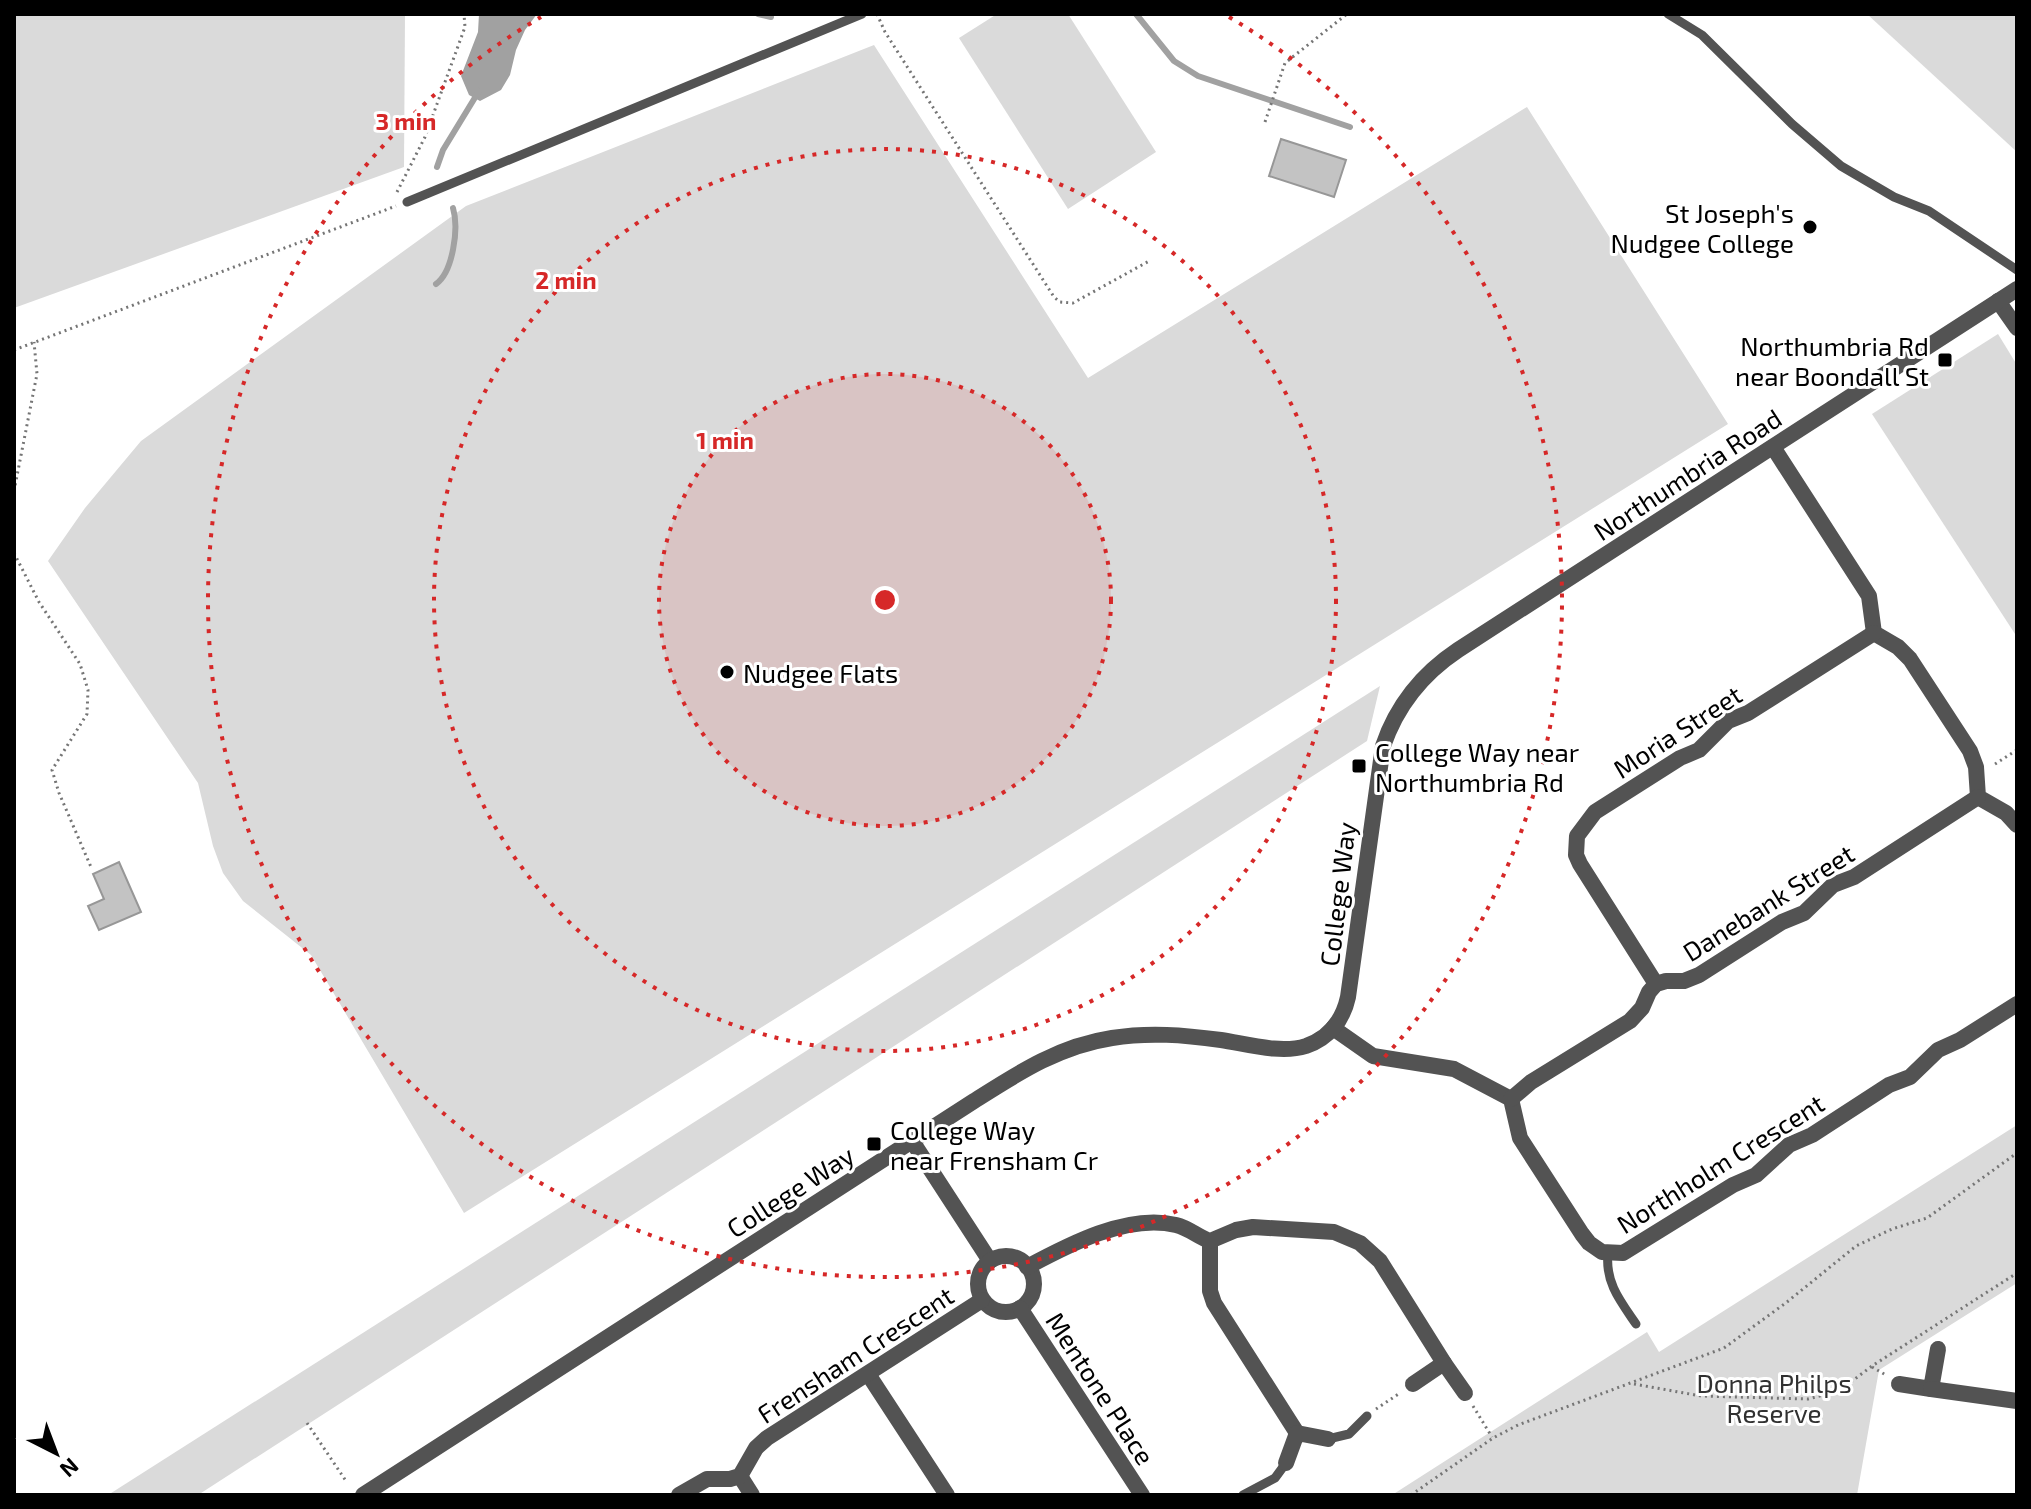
<svg xmlns="http://www.w3.org/2000/svg" width="2031" height="1509" font-family="'Exo 2',sans-serif">
<style>
.green{fill:#dadada}
.water{fill:#a1a1a1}
.lines{fill:none;stroke-linecap:round;stroke-linejoin:round}
.stream{stroke:#a1a1a1;stroke-width:6}
.building{fill:#c3c3c3;stroke:#979797;stroke-width:2}
.path{stroke:#757575;stroke-width:3;stroke-dasharray:2 4;stroke-linecap:butt}
.lane{stroke:#535353;stroke-width:9}
.street{stroke:#535353;stroke-width:16}
.ring{fill:none;stroke:#d62828;stroke-width:4;stroke-dasharray:4 8}
.poi-dot{fill:#000;stroke:#fff;stroke-width:3}
.labels{text-anchor:middle;dominant-baseline:central;stroke-width:6;stroke-linejoin:round;paint-order:stroke}
.poi-label{font-size:26px;fill:#000;stroke:#fff;text-anchor:start}
.street-label{font-size:26px;fill:#000;stroke:#fff}
.park-label{font-size:26px;fill:#313131;stroke:#fff}
.centre{fill:#d62828;stroke:#fff;stroke-width:4}
.ring-label{font-size:24px;text-anchor:middle;font-weight:bold;fill:#d62828;stroke:#fff;stroke-width:6;stroke-linejoin:round;paint-order:stroke}
</style>
<rect width="100%" height="100%" fill="#fff"/>
<g class="green">
<path d="M14,14h391l-1,153 -390,141z"/>
<path d="M997,14h71l88,138 -88,57 -109,-171z"/>
<path d="M1867,14h150v138z"/>
<path d="M874,45l214,333 439,-271 201,317 -1264,789 -153,-258 -68,-54 -20,-28 -10,-27 -15,-63 -150,-222 37,-53 56,-67 325,-235z"/>
<path d="M1998,334l19,31v272l-145,-223z"/>
<path d="M1380,686l-13,55 -1169,754h-90z"/>
<path d="M2017,1125v158l-138,87 -22,125h-465l255,-163 12,20z"/>
</g>
<path class="water" d="M479,14h58l-12,16 -9,20 -6,25 -9,15 -21,11 -11,-6 -8,-19 17,-44z"/>
<g class="lines">
<g class="stream">
<path d="M758,14l13,3"/>
<path d="M1136,14l38,47 24,15 152,51"/>
<path d="M437,167l6,-17 36,-59"/>
<path d="M436,284c17,-12 23,-56 17,-76"/>
</g>
</g>
<g class="building">
<path d="M1281,139l65,21 -12,37 -65,-21z"/>
<path d="M119,862l22,50 -42,18 -11,-24 16,-7 -11,-25z"/>
</g>
<g class="lines">
<g class="path">
<path d="M877,14l8,18 169,265 6,5 13,1 78,-43"/>
<path d="M1265,122l20,-59 62,-49"/>
<path d="M397,192l28,-55 40,-110 -1,-13"/>
<path d="M14,350l382,-144"/>
<path d="M14,491l23,-117 -3,-32"/>
<path d="M14,553l25,49 41,62 8,26 -1,24 -35,56 7,23 32,74"/>
<path d="M1995,764l22,-14"/>
<path d="M1872,1367l14,8"/>
<path d="M1634,1384l67,12 107,3 31,-8 33,-25 145,-93"/>
<path d="M1473,1406l19,31"/>
<path d="M1376,1409l24,-16"/>
<path d="M307,1423l39,58"/>
<path d="M1411,1495l82,-57 25,-13 206,-77 63,-46 69,-56 36,-17 35,-11 90,-65"/>
</g>
<g class="lane">
<path d="M1668,14l34,21 90,89 49,42 53,31 35,14 88,59"/>
<path d="M407,202l455,-188"/>
<path d="M1608,1254c-3,29 13,48 28,70"/>
<path d="M1328,1439l21,-5 18,-18"/>
<path d="M1243,1495l32,-17 11,-15"/>
</g>
<g class="street">
<path d="M1998,301l19,27"/>
<path d="M1773,447l96,149 5,37 24,14 12,12 60,92 6,16 2,30 28,16 11,12"/>
<path d="M1656,984l-76,-120 -4,-9 1,-19 18,-24 85,-54 19,-8 29,-29 20,-8 126,-80"/>
<path d="M1333,1028l40,28 81,13 57,30 9,39 62,96 7,9 13,9 21,1 110,-68 23,-10 33,-30 23,-10 77,-50 21,-8 28,-27 22,-10 57,-36"/>
<path d="M1511,1099l20,-17 99,-61 12,-13 7,-16 7,-8 10,-3h18l15,-6 83,-53 22,-9 29,-28 21,-8 124,-80"/>
<path d="M912,1141l78,120"/>
<path d="M1210,1241v50l4,12 83,130"/>
<circle cx="1006" cy="1284" r="28"/>
<path d="M1027,1267c41,-22 101,-54 149,-42 13,3 22,12 34,16l26,-11 17,-3 81,5 26,11 20,18 64,102"/>
<path d="M1020,1308l122,187"/>
<path d="M868,1374l79,121"/>
<path d="M1413,1384l31,-21 21,30"/>
<path d="M1899,1384l32,5 7,-40"/>
<path d="M1931,1389l86,12"/>
<path d="M1286,1463l11,-30 31,6"/>
<path d="M740,1476l12,19"/>
<path d="M363,1495l611,-394c44,-28 85,-55 138,-63 37,-6 72,-3 109,2 26,4 60,14 85,6 23,-8 37,-26 42,-49l35,-251c14,-41 39,-72 75,-96l559,-361"/>
<path d="M679,1495l28,-16h23l10,-3 16,-28 11,-10 215,-138"/>
</g>
</g>
<circle cx="885" cy="600" r="226" fill="#d62828" fill-opacity=".12"/>
<g class="ring">
<circle cx="885" cy="600" r="226"/>
<circle cx="885" cy="600" r="451"/>
<path d="M1229 17A677 677 0 1 1 541 17"/>
</g>
<g class="poi-dot">
<circle cx="1810" cy="227" r="8"/>
<rect x="1937" y="352" width="16" height="16" rx="4"/>
<circle cx="727" cy="672" r="8"/>
<rect x="1351" y="758" width="16" height="16" rx="4"/>
<rect x="866" y="1136" width="16" height="16" rx="4"/>
</g>
<g class="labels">
<g class="poi-label">
<text x="1794" y="212" text-anchor="end">St Joseph's<tspan x="1794" dy="30">Nudgee College</tspan></text>
<text x="1929" y="345" text-anchor="end">Northumbria Rd<tspan x="1929" dy="30">near Boondall St</tspan></text>
<text x="743" y="672">Nudgee Flats</text>
<text x="1375" y="751">College Way near<tspan x="1375" dy="30">Northumbria Rd</tspan></text>
<text x="890" y="1129">College Way<tspan x="890" dy="30">near Frensham Cr</tspan></text>
</g>
<g class="street-label">
<text transform="translate(1687 474) rotate(-33)">Northumbria Road</text>
<text transform="translate(1677 731) rotate(-33)">Moria Street</text>
<text transform="translate(1337 894) rotate(-83)">College Way</text>
<text transform="translate(1768 902) rotate(-32)">Danebank Street</text>
<text transform="translate(1720 1163) rotate(-32)">Northholm Crescent</text>
<text transform="translate(790 1191) rotate(-33)">College Way</text>
<text transform="translate(855 1354) rotate(-33)">Frensham Crescent</text>
<text transform="translate(1101 1388) rotate(57)">Mentone Place</text>
</g>
<g class="park-label">
<text x="1774" y="1382">Donna Philps<tspan x="1774" dy="30">Reserve</tspan></text>
</g>
</g>
<circle cx="885" cy="600" r="12" class="centre"/>
<g class="ring-label">
<text x="406" y="130">3 min</text>
<text x="566" y="289">2 min</text>
<text x="725" y="449">1 min</text>
</g>
<rect width="2031" height="1509" fill="none" stroke="#000000" stroke-width="32"/>
<g transform="translate(56 1453) rotate(138)" stroke="#ffffff" stroke-width="6" paint-order="stroke">
<path d="M0-6L14 30L0 20L-14 30Z" fill="#000000"/>
<text y="-12" font-size="22" font-weight="bold" text-anchor="middle" fill="#000000">N</text>
</g>
</svg>
